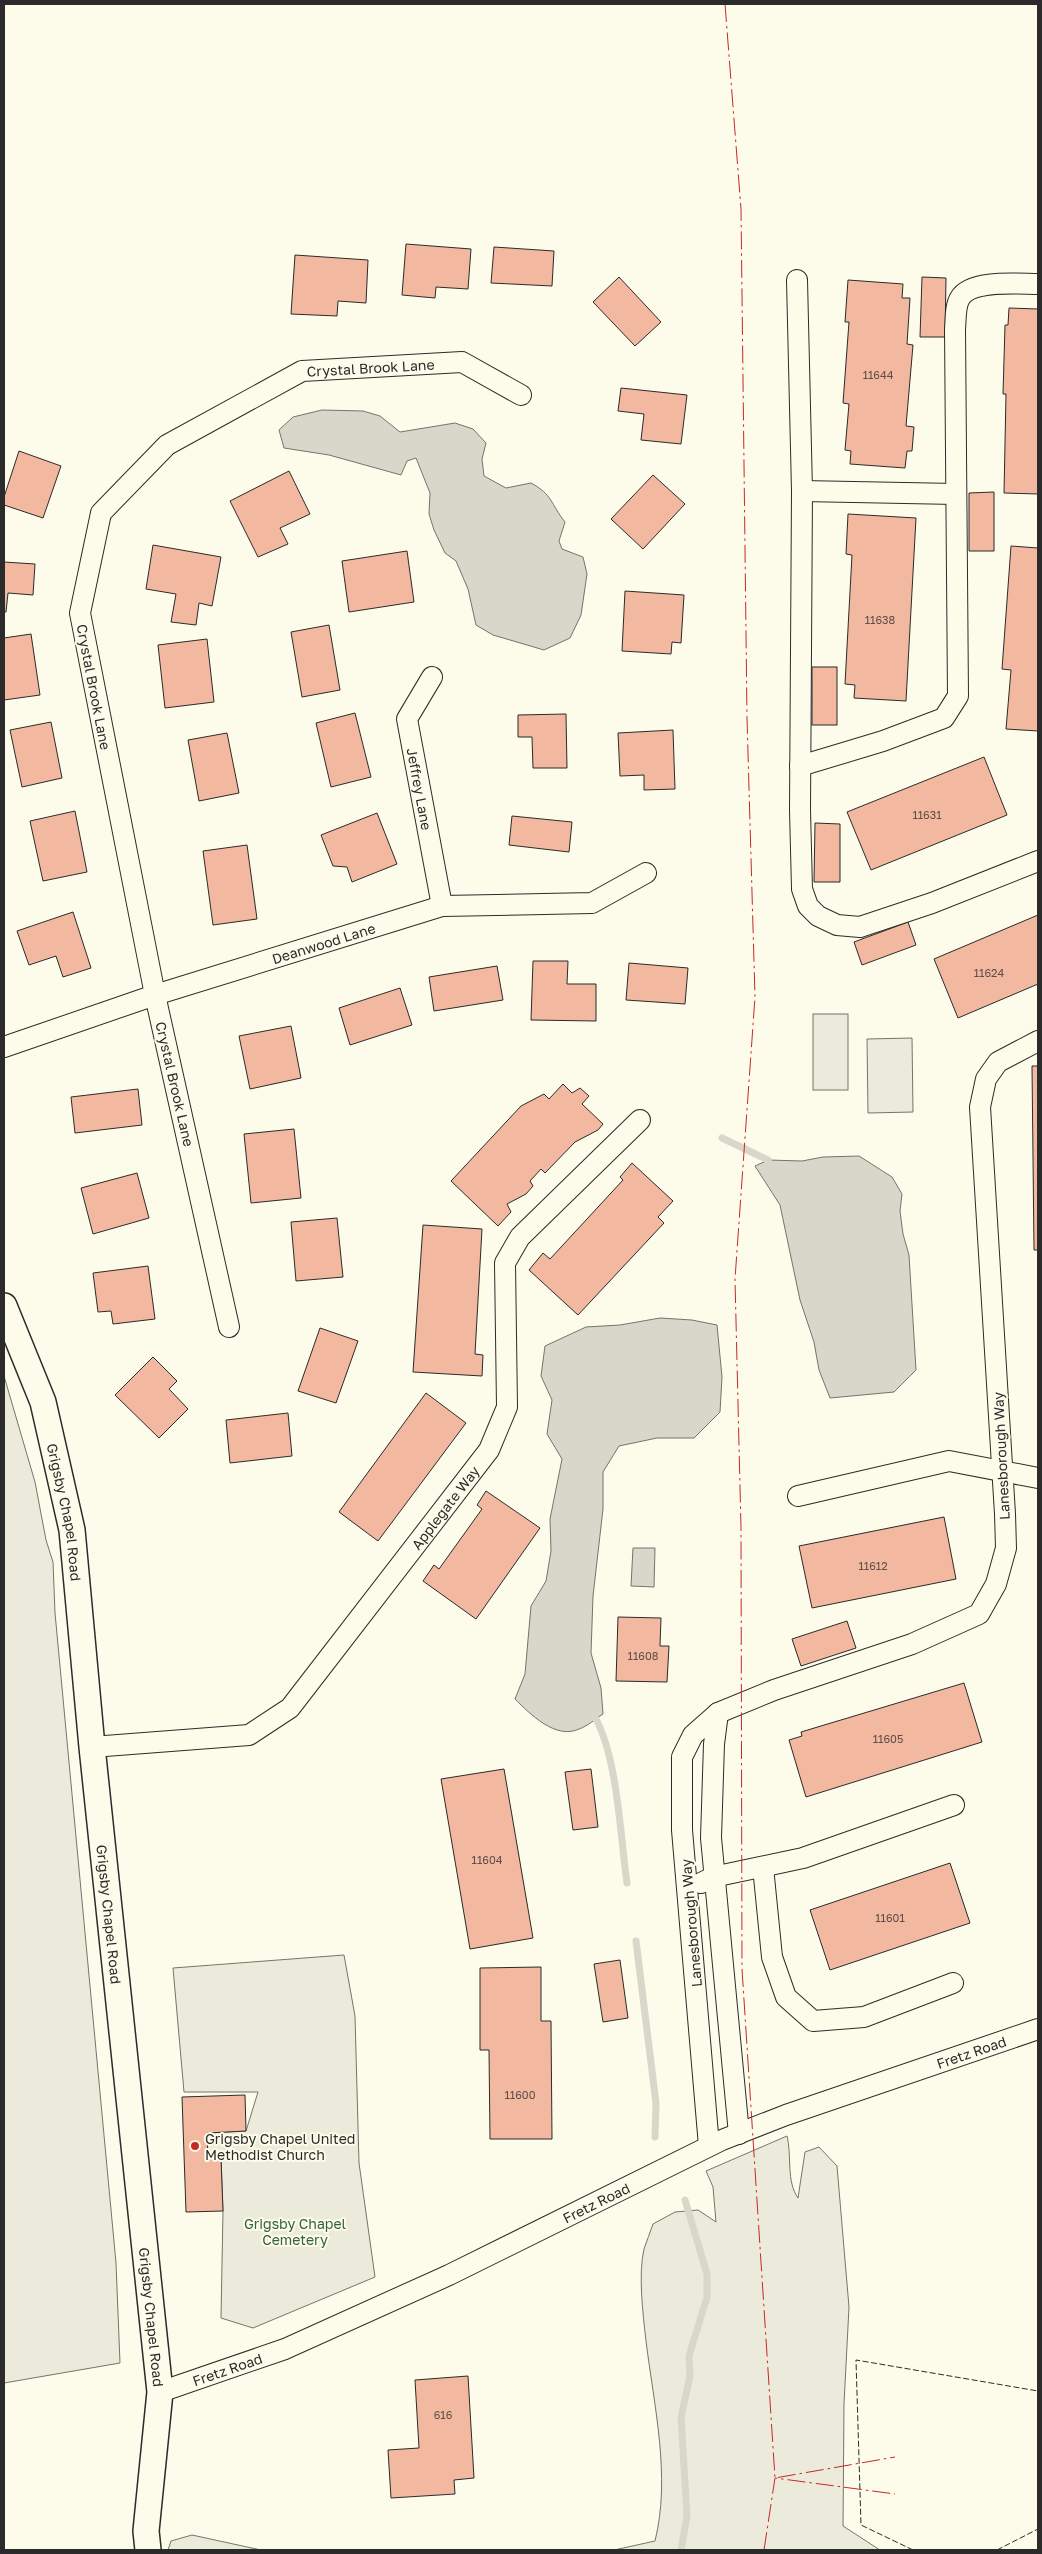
<svg xmlns="http://www.w3.org/2000/svg" width="1042" height="2554" font-family="'Golos Text',sans-serif">
<style>
.green{fill:#ecebdb;stroke:#74746e}
.water{fill:#d8d7c9;stroke:#74746e}
.lines{fill:none;stroke-linecap:round;stroke-linejoin:round}
.stream{stroke:#d8d7c9;stroke-width:7}
.building{fill:#f2b8a0;stroke:#2b2b2b}
.minor-casing{stroke:#2b2b2b;stroke-width:22}
.tertiary-casing{stroke:#2b2b2b;stroke-width:28}
.minor{stroke:#fdfbea;stroke-width:20}
.tertiary{stroke:#fdfbea;stroke-width:25}
.fence{stroke:#2b2b2b;stroke-width:1;stroke-dasharray:6 2.5;stroke-linecap:butt}
.power{stroke:#c62828;stroke-width:1;stroke-dasharray:18 4 2.5 4;stroke-linecap:butt}
.poi-dot{fill:#c62828;stroke:#fdfbea;stroke-width:2}
.labels{text-anchor:middle;dominant-baseline:central;stroke-width:4;stroke-linejoin:round;paint-order:stroke}
.number-label{font-size:11px;fill:#5d4e48}
.street-label{font-size:14px;fill:#2b2b2b;stroke:#fdfbea}
.poi-label{font-size:14px;fill:#2b2b2b;stroke:#fdfbea;text-anchor:start}
.park-label{font-size:14px;fill:#34623c;stroke:#fdfbea}
</style>
<rect width="100%" height="100%" fill="#fdfbea"/>
<g class="green">
<rect x="813" y="1014" width="35" height="76"/>
<path d="M912,1038l1,74 -45,1 -1,-74z"/>
<path d="M4,1376l31,106 11,58 7,22 2,51 61,650 4,100 -116,20z"/>
<path d="M344,1955l11,61 4,147 16,114 -122,51 -32,-10 2,-107 -2,-52h-13l-1,-26 39,-2 12,-39h-74l-11,-124z"/>
<path d="M787,2136c5,20 -1,45 11,62l7,-46 14,-5 18,19 12,141 -5,97 -1,122 37,24h-266l41,-9c16,-64 -1,-135 -9,-200 -3,-27 -8,-66 -2,-92 3,-8 6,-17 9,-25l22,-12 23,-2 18,12 -3,-35 -7,-16z"/>
<path d="M192,2535l69,15h-93l3,-9z"/>
</g>
<g class="water">
<path d="M322,410l41,1 17,5 20,16 55,-9 18,6 13,14 -4,16 2,17 22,12 25,-5c22,12 19,20 34,39l-6,19 3,8 21,8 4,17 -6,41 -11,23 -26,12 -51,-15 -17,-10 -8,-36 -12,-28 -11,-8 -11,-23 -5,-16 1,-21 -14,-35 -9,3 -6,14 -72,-20 -45,-7 -5,-18 14,-13z"/>
<path d="M859,1156l33,21 10,17 -2,17 3,23 6,21 7,115 -22,22 -64,6 -11,-28 -5,-28 -14,-42 -20,-95 -25,-39 13,-6 34,1 21,-4z"/>
<path d="M660,1318l32,2 25,5 5,52 -2,35 -26,26h-37l-38,8 -16,26v37l-10,87 -2,57 10,35 2,26c-8,5 -15,12 -24,15 -23,11 -49,-15 -64,-30l10,-25 6,-68 15,-25 5,-30 -1,-32 12,-60 -15,-25 5,-34 -11,-24 4,-30 41,-19 34,-2z"/>
<path d="M633,1548h22l-1,39 -23,-1z"/>
</g>
<g class="lines">
<g class="stream">
<path d="M722,1138l46,22"/>
<path d="M596,1719c22,42 24,116 31,164"/>
<path d="M636,1941l20,162 -1,34"/>
<path d="M681,2550l6,-34 -6,-99 9,-41 -1,-20 18,-59v-23l-22,-74"/>
</g>
</g>
<g class="building">
<path d="M406,244l65,5 -3,40 -32,-2 -1,11 -33,-3z"/>
<path d="M494,247l60,4 -2,35 -61,-3z"/>
<path d="M295,255l73,5 -2,43 -28,-2 -1,15 -46,-2z"/>
<path d="M619,277l42,45 -26,24 -42,-44z"/>
<path d="M922,277l24,1 -1,59h-25z"/>
<path d="M848,280l55,4 -1,14h8l-3,46 6,1 -7,81 8,1 -2,24h-5l-2,17 -55,-4 1,-13 -6,-1 4,-46 -6,-1 6,-81h-4z"/>
<path d="M1009,308l29,1v185l-34,-1 2,-99h-3l2,-69h3z"/>
<path d="M621,388l66,7 -6,49 -40,-4 3,-26 -26,-3z"/>
<path d="M19,451l42,15 -18,52 -39,-13v-8z"/>
<path d="M289,471l21,43 -30,14 8,16 -30,13 -28,-56z"/>
<path d="M653,475l32,29 -42,45 -32,-30z"/>
<path d="M994,492v59h-25v-58z"/>
<path d="M848,514l68,4 -10,183 -52,-3 1,-13 -10,-1 7,-129 -6,-1z"/>
<path d="M153,545l68,12 -9,49 -13,-3 -3,22 -25,-3 5,-28 -30,-5z"/>
<path d="M1011,546l27,2v183l-32,-2 5,-59 -9,-1z"/>
<path d="M407,551l7,51 -65,10 -7,-51z"/>
<path d="M4,562l31,2 -2,31 -25,-2 -2,19h-2z"/>
<path d="M625,591l59,4 -3,48 -9,-1 -1,12 -49,-3z"/>
<path d="M329,625l11,65 -38,7 -11,-65z"/>
<path d="M31,634l9,61 -36,5v-62z"/>
<path d="M207,639l7,63 -49,6 -7,-63z"/>
<rect x="812" y="667" width="25" height="58"/>
<path d="M355,713l16,64 -40,10 -15,-64z"/>
<path d="M566,714l1,54h-34l-1,-31h-14v-22z"/>
<path d="M51,722l11,56 -40,9 -12,-57z"/>
<path d="M673,730l2,59 -31,1v-15l-24,1 -2,-43z"/>
<path d="M227,733l12,60 -40,8 -11,-61z"/>
<path d="M984,757l23,58 -136,55 -24,-58z"/>
<path d="M75,811l12,61 -44,9 -13,-60z"/>
<path d="M377,813l20,51 -45,18 -5,-15 -14,-1 -12,-31z"/>
<path d="M512,816l60,6 -3,30 -60,-7z"/>
<path d="M815,823l25,1v58h-26z"/>
<path d="M247,845l10,74 -44,6 -10,-74z"/>
<path d="M73,912l18,56 -28,9 -7,-21 -27,9 -12,-34z"/>
<path d="M1038,915v69l-80,34 -24,-59z"/>
<path d="M908,922l8,23 -54,20 -8,-23z"/>
<path d="M533,961h35l-1,23h29v37l-65,-1z"/>
<path d="M629,963l59,5 -3,36 -59,-4z"/>
<path d="M497,966l6,34 -69,11 -5,-34z"/>
<path d="M400,988l12,37 -62,20 -11,-37z"/>
<path d="M291,1026l10,52 -51,11 -11,-53z"/>
<path d="M1032,1066h6v184h-4z"/>
<path d="M563,1084l9,9 8,-5 9,8 -7,8 21,20 -5,6 -23,12 -30,31 -4,-4 -11,12 3,5 -7,8 -19,10 4,8 -13,14 -47,-45 70,-75 23,-12 5,5z"/>
<path d="M138,1089l4,36 -67,8 -4,-36z"/>
<path d="M294,1129l7,69 -50,5 -7,-69z"/>
<path d="M632,1163l41,38 -15,16 6,6 -86,92 -49,-45 14,-17 7,6 73,-79 -3,-3z"/>
<path d="M137,1173l12,45 -56,16 -12,-46z"/>
<path d="M337,1218l6,59 -47,4 -5,-59z"/>
<path d="M423,1225l59,4 -7,125 8,1 -1,21 -69,-4z"/>
<path d="M148,1266l7,53 -42,5 -2,-13 -13,1 -5,-39z"/>
<path d="M320,1328l38,13 -22,62 -38,-12z"/>
<path d="M153,1357l24,24 -8,8 19,20 -29,29 -44,-43z"/>
<path d="M426,1393l40,30 -88,118 -39,-29z"/>
<path d="M288,1413l4,43 -62,7 -4,-43z"/>
<path d="M486,1491l54,37 -64,91 -53,-38 11,-16 5,4 43,-60 -5,-4z"/>
<path d="M944,1517l12,62 -144,29 -13,-62z"/>
<path d="M618,1617l43,1 -1,28h9l-2,36 -51,-1z"/>
<path d="M847,1621l9,27 -55,18 -9,-27z"/>
<path d="M964,1683l18,59 -176,55 -17,-57 13,-4 -1,-4z"/>
<path d="M504,1769l29,169 -63,11 -29,-170z"/>
<path d="M591,1769l7,58 -25,3 -8,-58z"/>
<path d="M950,1863l20,60 -140,47 -20,-60z"/>
<path d="M620,1960l8,58 -25,4 -9,-58z"/>
<path d="M541,1967v54h10l1,118h-62l-1,-89h-9v-82z"/>
<path d="M245,2095l1,36 -39,2 1,26 13,-1 2,53 -37,1 -4,-115z"/>
<path d="M468,2376l6,102 -20,2 1,14 -64,4 -3,-48 31,-2 -4,-68z"/>
</g>
<g class="lines">
<defs>
<g id="minor">
<path d="M797,280l5,211 -2,319 2,79 6,17 10,10 19,9 23,2 72,-24 106,-42"/>
<path d="M802,491l154,3"/>
<path id="s1" d="M432,677l-25,42 35,187"/>
<path d="M800,766l83,-25 61,-23 14,-22 -3,-367c1,-10 0,-23 5,-31 11,-19 59,-14 78,-14"/>
<path id="s2" d="M4,1047l151,-52 287,-89 150,-3 54,-30"/>
<path id="s3" d="M229,1327l-74,-332 -75,-382 21,-100 66,-68 135,-74 160,-9 59,33"/>
<path d="M798,1496l151,-35 89,17"/>
<path d="M718,1713l-4,31 -3,94 28,296"/>
<path id="s4" d="M92,1747l157,-12 41,-27 199,-258 18,-43 -2,-144 15,-26 120,-117"/>
<path d="M763,1867l9,90 14,40 27,24 51,-4 89,-34"/>
<path d="M701,1883l12,-6 90,-19 151,-53"/>
<path d="M709,2146l-27,-316v-73l11,-22 25,-22 56,-23 138,-46 67,-30 17,-30 10,-36 -1,-34 -25,-407 6,-28 12,-17 40,-21"/>
<path id="s5" d="M160,2392l125,-43 164,-74 273,-135 64,-25 252,-86"/>
</g>
<g id="tertiary">
<path id="s6" d="M4,1306l39,96 29,128 20,217 68,645 -14,139 2,19"/>
</g>
</defs>
<use href="#minor" class="minor-casing"/>
<use href="#tertiary" class="tertiary-casing"/>
<use href="#minor" class="minor"/>
<use href="#tertiary" class="tertiary"/>
<g class="fence">
<path d="M913,2550l-52,-25 -5,-165 182,31"/>
<path d="M997,2550l41,-21"/>
</g>
<g class="power">
<path d="M725,4l16,205 6,509 8,279 -20,282 6,249 1,441 33,509 120,-21"/>
<path d="M764,2550l11,-72 120,16"/>
</g>
</g>
<circle class="poi-dot" cx="195" cy="2146" r="5"/>
<g class="labels">
<g class="number-label">
<text x="878" y="374">11644</text>
<text x="880" y="619">11638</text>
<text x="927" y="814">11631</text>
<text x="989" y="972">11624</text>
<text x="873" y="1565">11612</text>
<text x="643" y="1655">11608</text>
<text x="888" y="1738">11605</text>
<text x="487" y="1859">11604</text>
<text x="890" y="1917">11601</text>
<text x="520" y="2094">11600</text>
<text x="443" y="2414">616</text>
</g>
<g class="street-label">
<text stroke="none"><textPath href="#s3" startOffset="1149">Crystal Brook Lane</textPath></text>
<text transform="translate(94 687) rotate(79)">Crystal Brook Lane</text>
<text stroke="none"><textPath href="#s1" startOffset="120">Jeffrey Lane</textPath></text>
<text stroke="none"><textPath href="#s2" startOffset="336">Deanwood Lane</textPath></text>
<text transform="translate(175 1084) rotate(77)">Crystal Brook Lane</text>
<text transform="translate(1001 1456) rotate(-93)">Lanesborough Way</text>
<text stroke="none"><textPath href="#s4" startOffset="460">Applegate Way</textPath></text>
<text stroke="none"><textPath href="#s6" startOffset="216">Grigsby Chapel Road</textPath></text>
<text stroke="none"><textPath href="#s6" startOffset="621">Grigsby Chapel Road</textPath></text>
<text transform="translate(691 1923) rotate(-95)">Lanesborough Way</text>
<text stroke="none"><textPath href="#s5" startOffset="881">Fretz Road</textPath></text>
<text stroke="none"><textPath href="#s5" startOffset="476">Fretz Road</textPath></text>
<text stroke="none"><textPath href="#s6" startOffset="1026">Grigsby Chapel Road</textPath></text>
<text stroke="none"><textPath href="#s5" startOffset="71">Fretz Road</textPath></text>
</g>
<g class="poi-label">
<text x="205" y="2138">Grigsby Chapel United<tspan x="205" dy="16">Methodist Church</tspan></text>
</g>
<g class="park-label">
<text x="295" y="2223">Grigsby Chapel<tspan x="295" dy="16">Cemetery</tspan></text>
</g>
</g>
<rect width="1042" height="2554" fill="none" stroke="#2b2b2b" stroke-width="10"/>
</svg>
